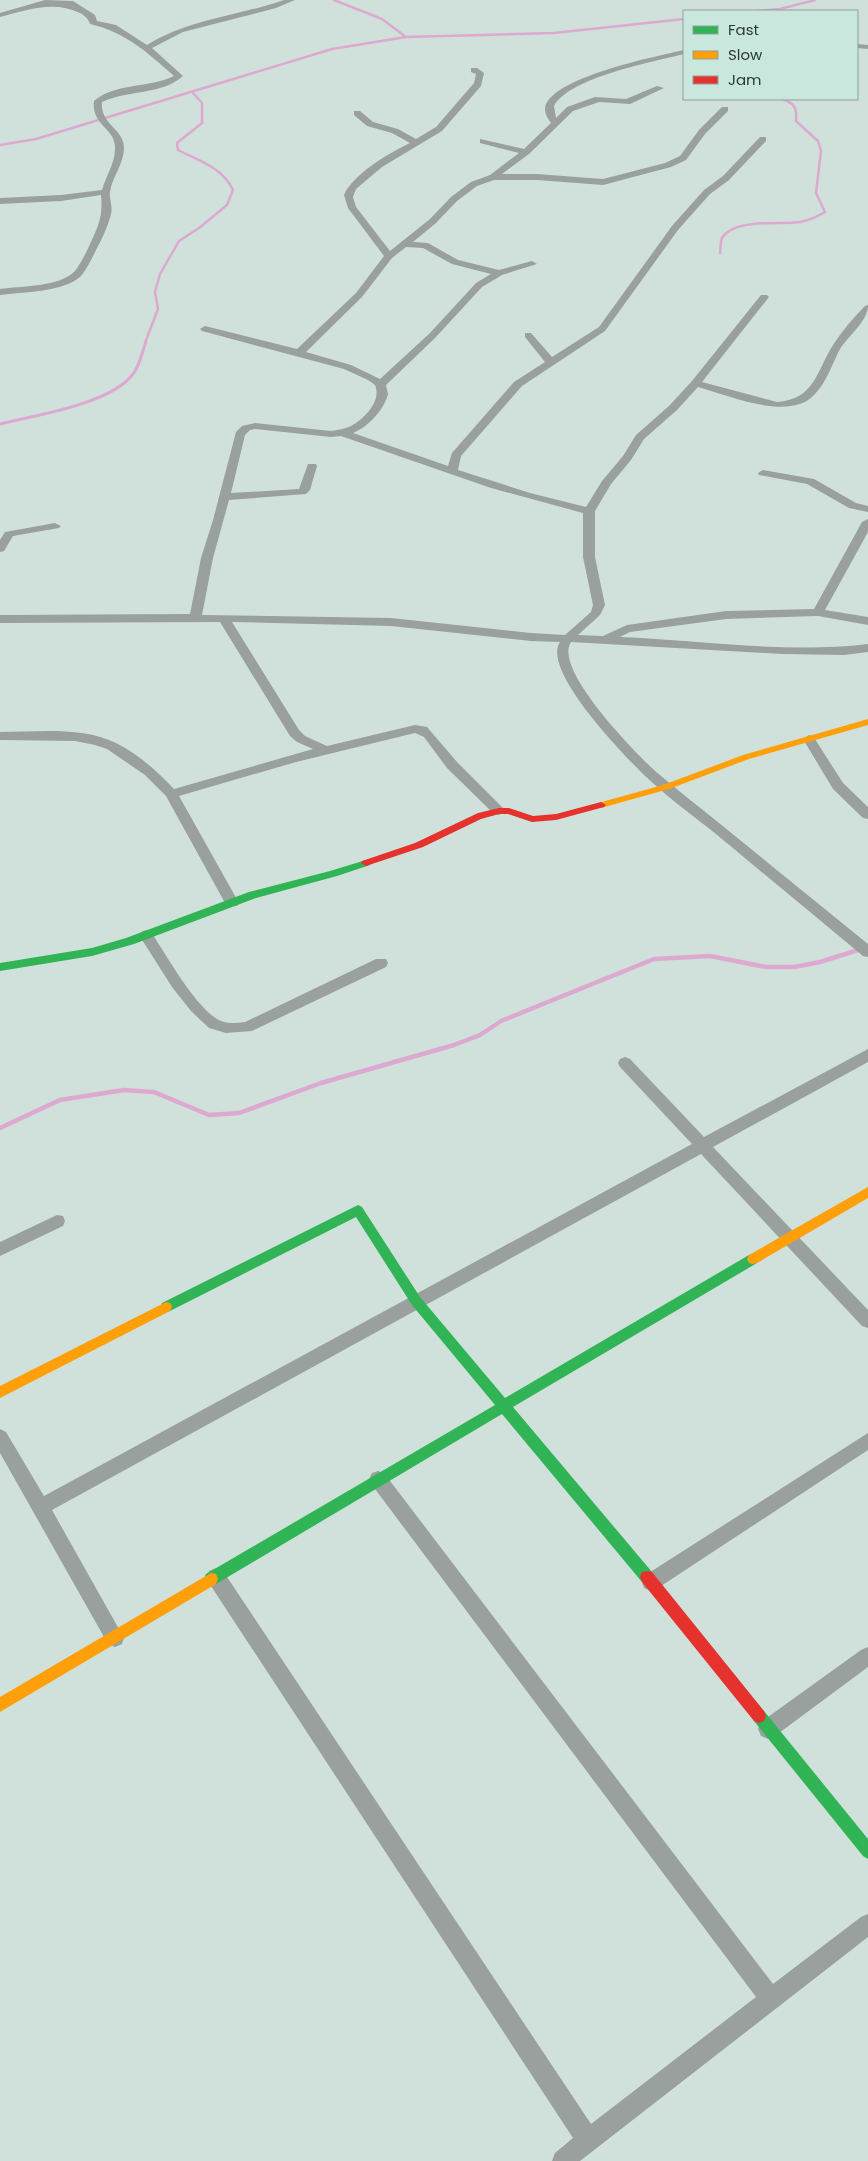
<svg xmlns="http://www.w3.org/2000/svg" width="868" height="2161" font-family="Poppins,sans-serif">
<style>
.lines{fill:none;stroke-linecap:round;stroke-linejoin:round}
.stream-far2{stroke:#dda9d1;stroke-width:2.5}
.stream-far1{stroke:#dda9d1;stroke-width:3}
.stream{stroke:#dda9d1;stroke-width:4.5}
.street{fill:#99a09e;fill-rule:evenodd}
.fast{fill:#30b455;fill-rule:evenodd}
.slow{fill:#ff9f0a;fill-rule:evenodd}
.jam{fill:#e5322d;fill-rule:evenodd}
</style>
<rect width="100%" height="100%" fill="#d0e1db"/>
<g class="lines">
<g class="stream-far2">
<path d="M334,0l48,19 24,18"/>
<path d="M757,11l23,-2 35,-9"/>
<path d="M0,145l36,-6 296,-90 74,-12 148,-4 130,-14"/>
<path d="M720,253c1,-4 0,-12 2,-15 12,-20 58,-13 78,-16 10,-2 17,-5 25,-10l-9,-19 5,-42 -3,-10 -22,-20c1,-13 -1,-17 -13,-22"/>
<path d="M145,343l13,-34 -3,-17 5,-18 19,-33 20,-13 28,-23 6,-15c-11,-23 -34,-29 -55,-40l-1,-7 25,-20v-20l-9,-10"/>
</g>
<path class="stream-far1" d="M0,424c36,-9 111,-20 133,-50 7,-8 9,-23 13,-32"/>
<path class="stream" d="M0,1128l60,-28 64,-10 30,2 55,23 30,-2 82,-30 133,-38 26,-10 21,-14 153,-62 56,-3 56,11h28l26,-5 48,-15"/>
<g class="street">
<path d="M45,0l28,1 22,14 2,6 19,4 31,20c42,-26 91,-29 137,-45h11l-19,8 -93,24 -31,16 31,28c-21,19 -56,14 -81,26 -2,23 22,26 22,46 0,16 -12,29 -14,44 -1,7 3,15 1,22 -3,12 -9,25 -15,36 -4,8 -9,19 -15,26 -16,16 -59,16 -81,19v-6c21,-3 60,-2 75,-18 6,-8 11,-18 15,-27 9,-19 13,-29 11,-49l-40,6 -61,3v-6l61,-3 41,-5c4,-14 13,-27 13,-41 1,-21 -24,-23 -21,-48 20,-18 56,-13 80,-25 -27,-24 -49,-44 -84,-52 -2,-6 -5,-8 -10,-11 -26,-13 -53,-3 -80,4v-4z"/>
<path d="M857,44l11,1v4l-11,-1z"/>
<path d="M684,50v4c-31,8 -114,23 -130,52l2,12 11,-11 28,-10 31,2 31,-13 7,2 -34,16 -31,-2 -26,9 -44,43 -27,20h35l66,5 62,-16 15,-7 19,-26 23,-23h6v4l-23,23 -19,26 -15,7 -68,18 -66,-5h-43l-17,6 -20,15 -21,22 -23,19 15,1 30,17 41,10 33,-9 5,3 -35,11 -20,12 -46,50 -50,48 2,9c-4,16 -20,33 -35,39l95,33 4,-13 62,-71 31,-20 -20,-25v-4h6l21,24 47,-30 73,-101 32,-36 19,-14 37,-39h6v4l-37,39 -19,14 -32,36 -73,101 -83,55 -61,70 -3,14 72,23 56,14 16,-26 21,-25 13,-21 33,-29 23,-25 69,-86h6l2,2 -67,85 75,20c38,-3 39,-30 56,-57 9,-14 20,-27 32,-39l3,-1c0,16 -19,30 -28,44 -8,15 -13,33 -26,46 -25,27 -86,0 -116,-8l-21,23 -33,29 -13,21 -20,24 -16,27v46l10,48 -5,10 -22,20 25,1 24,-11 99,-14 88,-2 48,-87 6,-3v13l-43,78 43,7v8l-50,-9 -92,3 -96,13 -10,5c81,3 167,17 248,7v8l-24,3 -62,-1 -211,-12c-18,27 63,109 83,128 23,20 47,38 70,57 48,39 96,78 144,117v13l-5,-1c-49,-41 -98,-81 -147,-122 -24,-19 -50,-38 -73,-60 -20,-20 -102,-104 -83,-132l-29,-1 -140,-15 -159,-4 67,108 6,6 22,10 88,-21 12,2 30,35 49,49 -7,4 -5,-1 -47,-46 -23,-31 -9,-4 -119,29 -117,34 60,107 -2,3h-10l-2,-3 -59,-107 -21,-21 -38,-26 -12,-4 -20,-4 -75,-1v-8c36,0 82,-6 116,11 22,11 41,28 58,46l139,-40 -16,-7 -7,-6 -70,-114 -220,1v-8l190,-1 11,-56 12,-38 23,-88 6,-6 13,-3 76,8c7,-1 13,-2 20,-5 13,-7 31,-25 24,-41l-7,-5 -24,-11 -142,-38 -2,-2 5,-3 92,23 59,-56 28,-37 -36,-48 -4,-13c9,-21 45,-42 66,-52l-18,-10 -25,-7 -13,-11v-4h6l13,11 25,7 18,10 20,-12 38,-44 2,-9 -5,-2v-4h6l7,5 -3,13 -39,45 -60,36 -26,22 -3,8 3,10 34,44 40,-32 21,-22 20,-15 19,-7 29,-22 -39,-10v-4l44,10 27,-26c-3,-4 -6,-9 -6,-14 2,-31 113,-53 139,-59zM406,247l17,1 29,16 39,10 -15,9 -46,50 -50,46 -29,-14 -45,-13 56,-55 30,-39zM255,429l76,8 10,-1 150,52 92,25v44l10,48 -2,7 -26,23 -34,-2 -140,-15 -189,-3 11,-57 16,-58 77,-6 4,-4 7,-24 -1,-2h-8l-9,25 -68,4 14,-58 5,-5z"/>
<path d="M763,470l51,9 42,24 12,3v6l-19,-4 -42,-24 -48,-9 -1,-2z"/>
<path d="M55,523l6,3 -2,2 -46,8 -9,15 -4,1v-12l5,-8z"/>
<path d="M809,735l4,1 30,47 25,24v12l-5,-1 -30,-29 -30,-50z"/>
<path d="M146,930l5,2c15,22 46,79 70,89 7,3 16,2 24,1l131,-63h10l2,4 -2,4 -134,64 -26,2 -17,-5 -18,-17 -19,-24 -33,-52 2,-3z"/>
<path d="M868,1049v13l-155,85 155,163v18l-6,-2 -161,-172 -649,356 72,128 -2,6 -7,3 -7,-3 -108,-191v-24l6,3 38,64 648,-352 -72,-77 -2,-4 2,-4 5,-2 5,2 74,78z"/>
<path d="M57,1215l6,1 2,5 -2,5 -63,30v-14z"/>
<path d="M868,1433v17l-210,138 -7,3 -7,-3 -2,-6 2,-6z"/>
<path d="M378,1471l6,2 389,511 88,-67 7,-3v23l-288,224h-28l3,-8 18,-15 -364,-555 -2,-6 2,-6 7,-3 7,3 368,553 165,-127 -384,-512 -3,-6 3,-6z"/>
<path d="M868,1647v20l-93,69 -7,3 -7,-3 -3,-7 3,-7 100,-72z"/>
</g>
<g class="fast">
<path d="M366,860l4,1 1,2 -1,2 -33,11 -81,22 -122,46 -42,12 -92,15v-8l92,-15 34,-10 123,-46 81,-21z"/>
<path d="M358,1205l4,2 58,90 85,101 244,-143 4,-1 4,1 2,4 -2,4 -244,144 139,165 2,5 -2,5 -5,1 -5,-1 -140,-168 -286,170 -5,1 -5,-1 -2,-5 2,-5 289,-169 -83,-100 -56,-88 -186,94 -4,1 -4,-1 -2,-4 2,-4z"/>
<path d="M759,1709l5,2 104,128v20l-5,-3 -109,-135 -2,-5 2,-5z"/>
</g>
<g class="slow">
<path d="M868,719v6l-119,34 -80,30 -68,19 -5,-3 2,-2 65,-18 80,-30z"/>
<path d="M868,1187v11l-111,65 -4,1 -4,-1 -2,-4 2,-4z"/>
<path d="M166,1302l4,1 2,4 -2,4 -170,87v-12z"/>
<path d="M211,1573l5,1 2,5 -2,5 -216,128v-15z"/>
</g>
<g class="jam">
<path d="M601,802l5,3 -2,2 -48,13 -24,2 -24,-8h-9l-18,5 -58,28 -57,19 -5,-3 1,-2 53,-18 63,-30 21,-5h10l24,8 23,-2z"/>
<path d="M647,1571l5,1 112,139 2,5 -2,5 -5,2 -5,-2 -112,-139 -2,-5 2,-5z"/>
</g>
</g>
<rect x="683" y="10" width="175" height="90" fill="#cae7de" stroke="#8ba19a"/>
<rect x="693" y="26" width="25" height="8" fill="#30b455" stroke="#8ba19a"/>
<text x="728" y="35" font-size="15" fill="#2d3935">Fast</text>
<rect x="693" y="51" width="25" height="8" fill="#ff9f0a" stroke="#8ba19a"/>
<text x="728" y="60" font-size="15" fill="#2d3935">Slow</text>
<rect x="693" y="76" width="25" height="8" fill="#e5322d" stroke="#8ba19a"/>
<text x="728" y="85" font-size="15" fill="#2d3935">Jam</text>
</svg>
